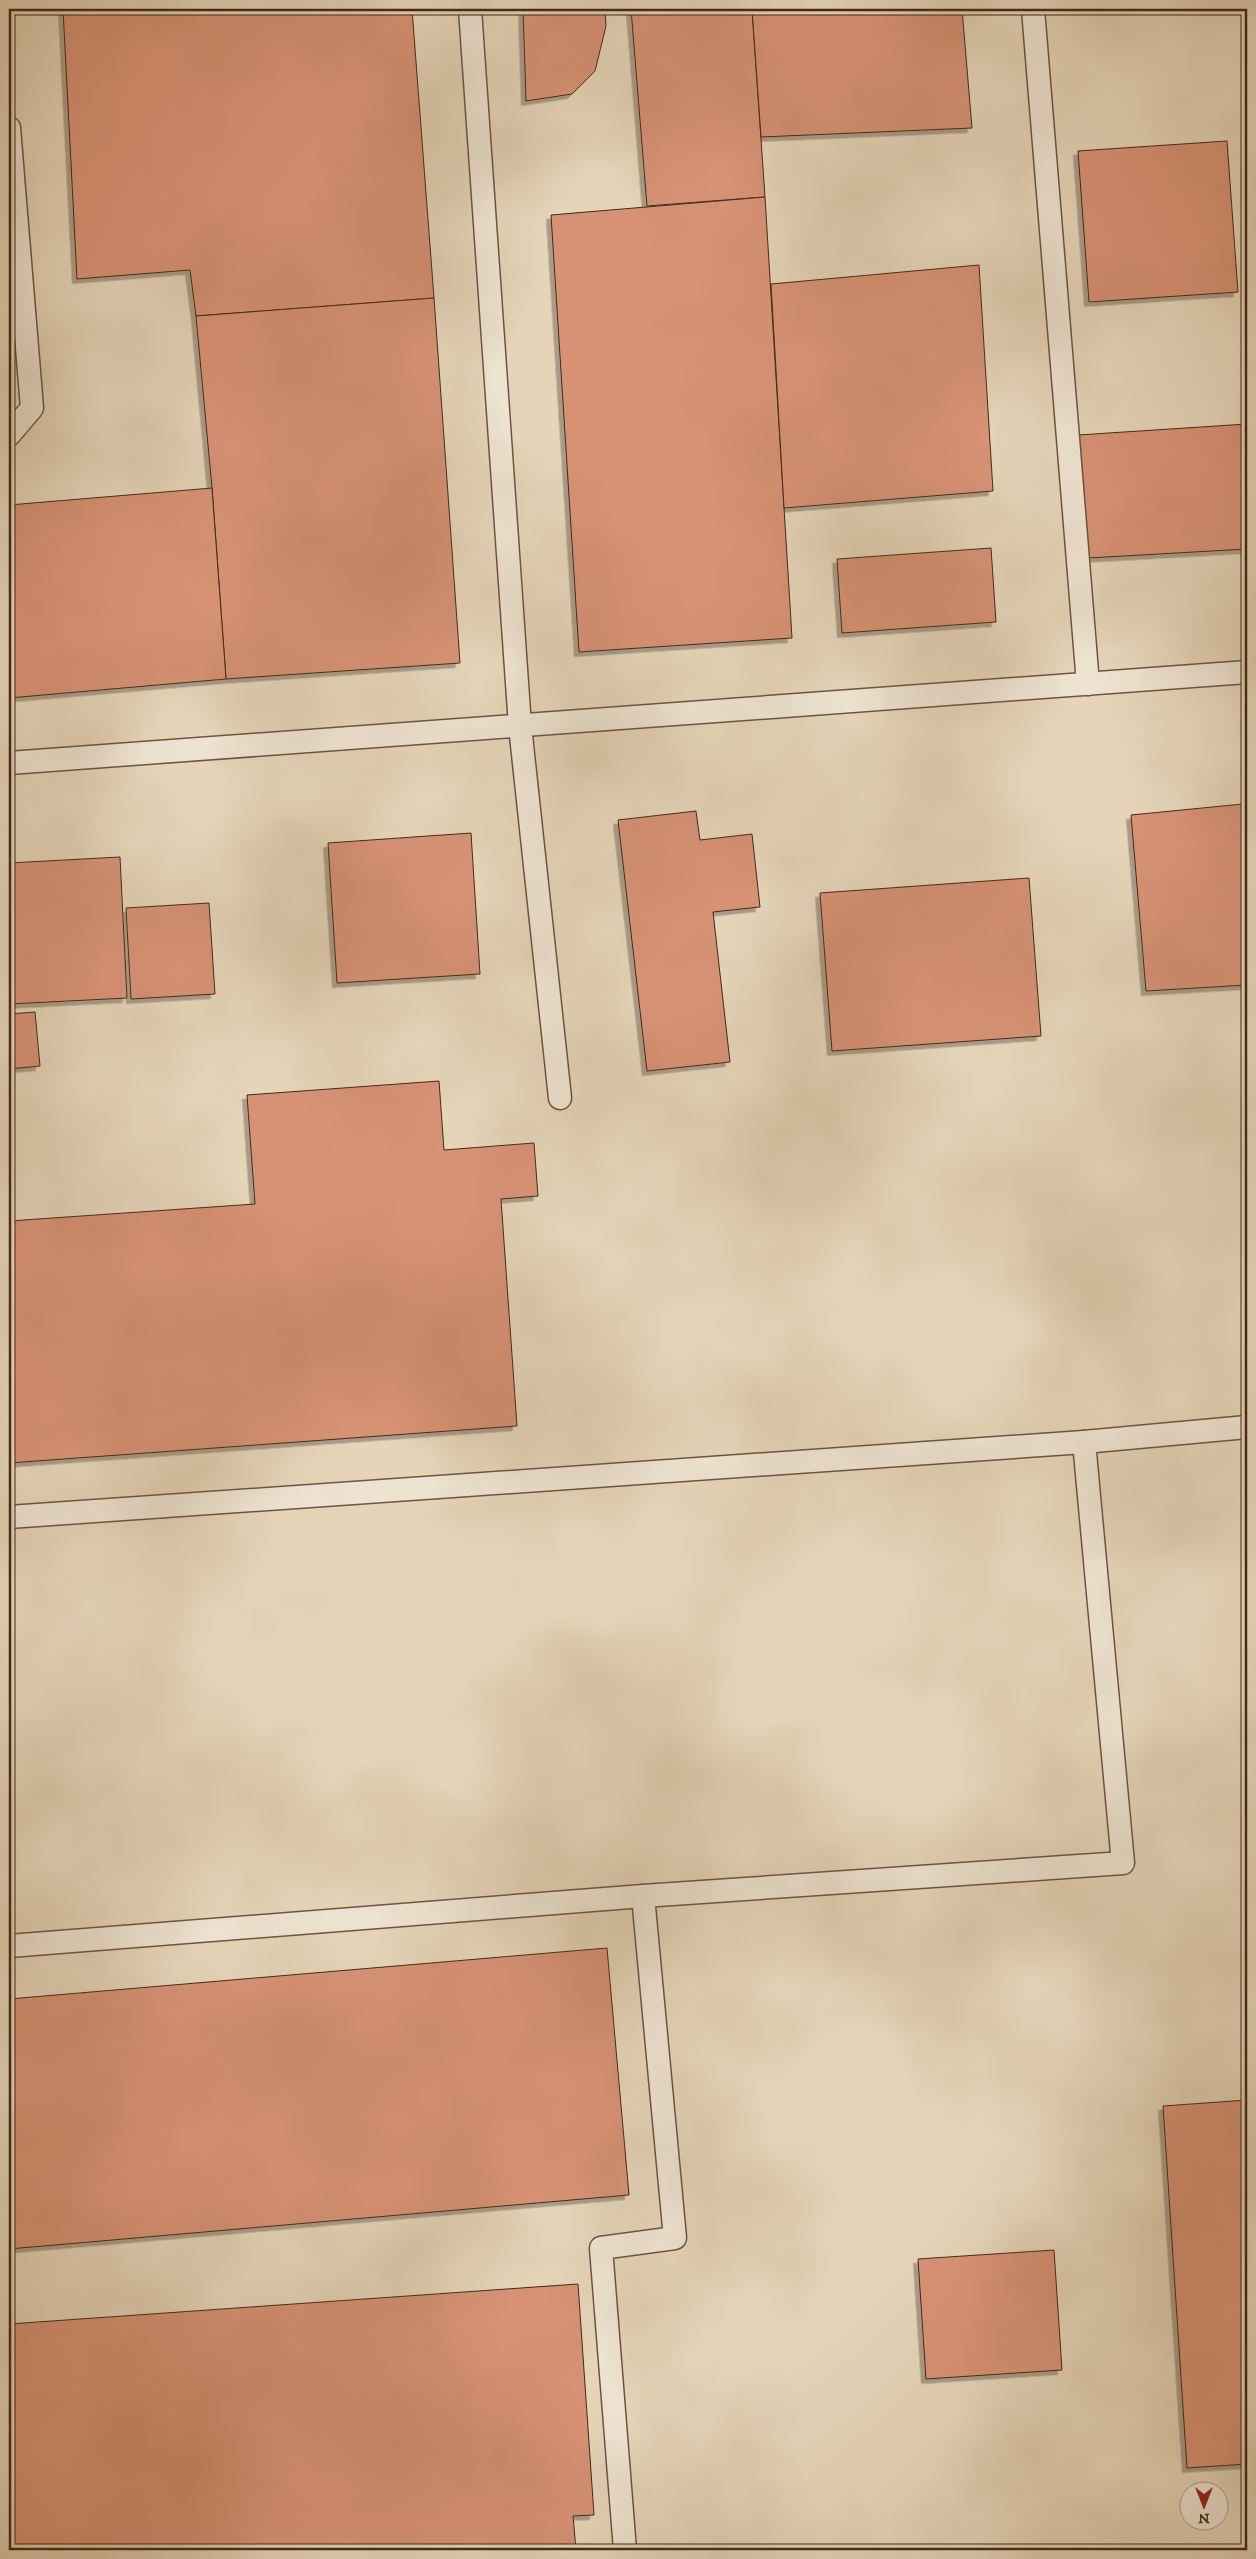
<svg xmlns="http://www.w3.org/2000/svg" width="1256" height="2559" font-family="'IM FELL DW Pica',serif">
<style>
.building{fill:#d79275;stroke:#432918;filter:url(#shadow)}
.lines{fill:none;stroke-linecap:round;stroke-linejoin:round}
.service-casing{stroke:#6c5440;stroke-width:25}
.service{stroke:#eee3d1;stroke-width:22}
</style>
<defs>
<filter id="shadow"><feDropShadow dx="-4.5" dy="4.5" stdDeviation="0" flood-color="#0004"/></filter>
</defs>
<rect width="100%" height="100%" fill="#e5d4b8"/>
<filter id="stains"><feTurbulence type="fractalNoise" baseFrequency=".004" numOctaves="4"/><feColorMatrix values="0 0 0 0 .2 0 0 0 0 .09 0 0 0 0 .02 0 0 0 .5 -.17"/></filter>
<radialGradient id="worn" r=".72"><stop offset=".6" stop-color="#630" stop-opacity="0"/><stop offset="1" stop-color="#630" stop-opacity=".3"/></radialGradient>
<g class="building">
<path d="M63,9h349l22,289 -238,18 -6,-46 -113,9z"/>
<path d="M523,9h82l1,17 -11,45 -23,23 -46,7z"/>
<path d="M631,9h121l13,188 -118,9z"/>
<path d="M752,9h210l10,119 -211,9z"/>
<path d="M1227,141l11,151 -149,10 -11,-151z"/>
<path d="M765,197l27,441 -213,14 -28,-437z"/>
<path d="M979,265l14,226 -209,17 -13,-224z"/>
<path d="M434,298l26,365 -234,16 -14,-191 -16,-172z"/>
<path d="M1247,424v125l-159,9 -10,-123z"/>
<path d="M212,488l14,191 -217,19v-193z"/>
<path d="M991,548l5,74 -154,11 -5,-74z"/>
<path d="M1243,804l4,50v131l-101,6 -15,-176z"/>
<path d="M696,811l4,29 52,-6 8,73 -47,5 17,150 -83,9 -29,-251z"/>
<path d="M471,833l9,141 -143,9 -9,-140z"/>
<path d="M120,857l7,141 -118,6v-141z"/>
<path d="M1029,878l12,158 -209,15 -12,-158z"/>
<path d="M209,903l6,91 -84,5 -5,-91z"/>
<path d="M35,1012l5,54 -31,3v-55z"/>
<path d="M439,1081l5,69 90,-7 4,53 -37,3 16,227 -508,37v-242l246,-17 -8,-109z"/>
<path d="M607,1948l22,247 -620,54v-250z"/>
<path d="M1247,2100v364l-60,4 -24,-362z"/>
<path d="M1054,2250l8,120 -136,9 -8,-120z"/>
<path d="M578,2284l16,231 -21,1 3,34h-567v-226z"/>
</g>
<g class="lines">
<defs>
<g id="service">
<path d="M470,9l50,717 40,372"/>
<path d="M1033,9l55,675"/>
<path d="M9,128l23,280 -23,27"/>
<path d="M9,763l1238,-91"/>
<path d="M9,1517l1075,-75"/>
<path d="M643,1896l480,-33 -39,-421 163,-15"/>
<path d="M9,1946l634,-50 32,342 -74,10 24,302"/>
</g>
</defs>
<use href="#service" class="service-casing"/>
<use href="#service" class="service"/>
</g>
<rect width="1256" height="2559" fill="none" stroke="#e5d4b8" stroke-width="30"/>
<rect x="10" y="10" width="1236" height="2539" fill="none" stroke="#432918" stroke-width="2.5"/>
<rect x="15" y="15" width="1226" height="2529" fill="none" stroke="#432918"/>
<g transform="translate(1204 2506) rotate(180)"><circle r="24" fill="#eee3d1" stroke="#aa9987"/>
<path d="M0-4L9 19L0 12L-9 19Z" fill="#8f2418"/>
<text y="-8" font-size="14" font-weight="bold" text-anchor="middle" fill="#432918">N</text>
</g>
<rect width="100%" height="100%" filter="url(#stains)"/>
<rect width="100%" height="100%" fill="url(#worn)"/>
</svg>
